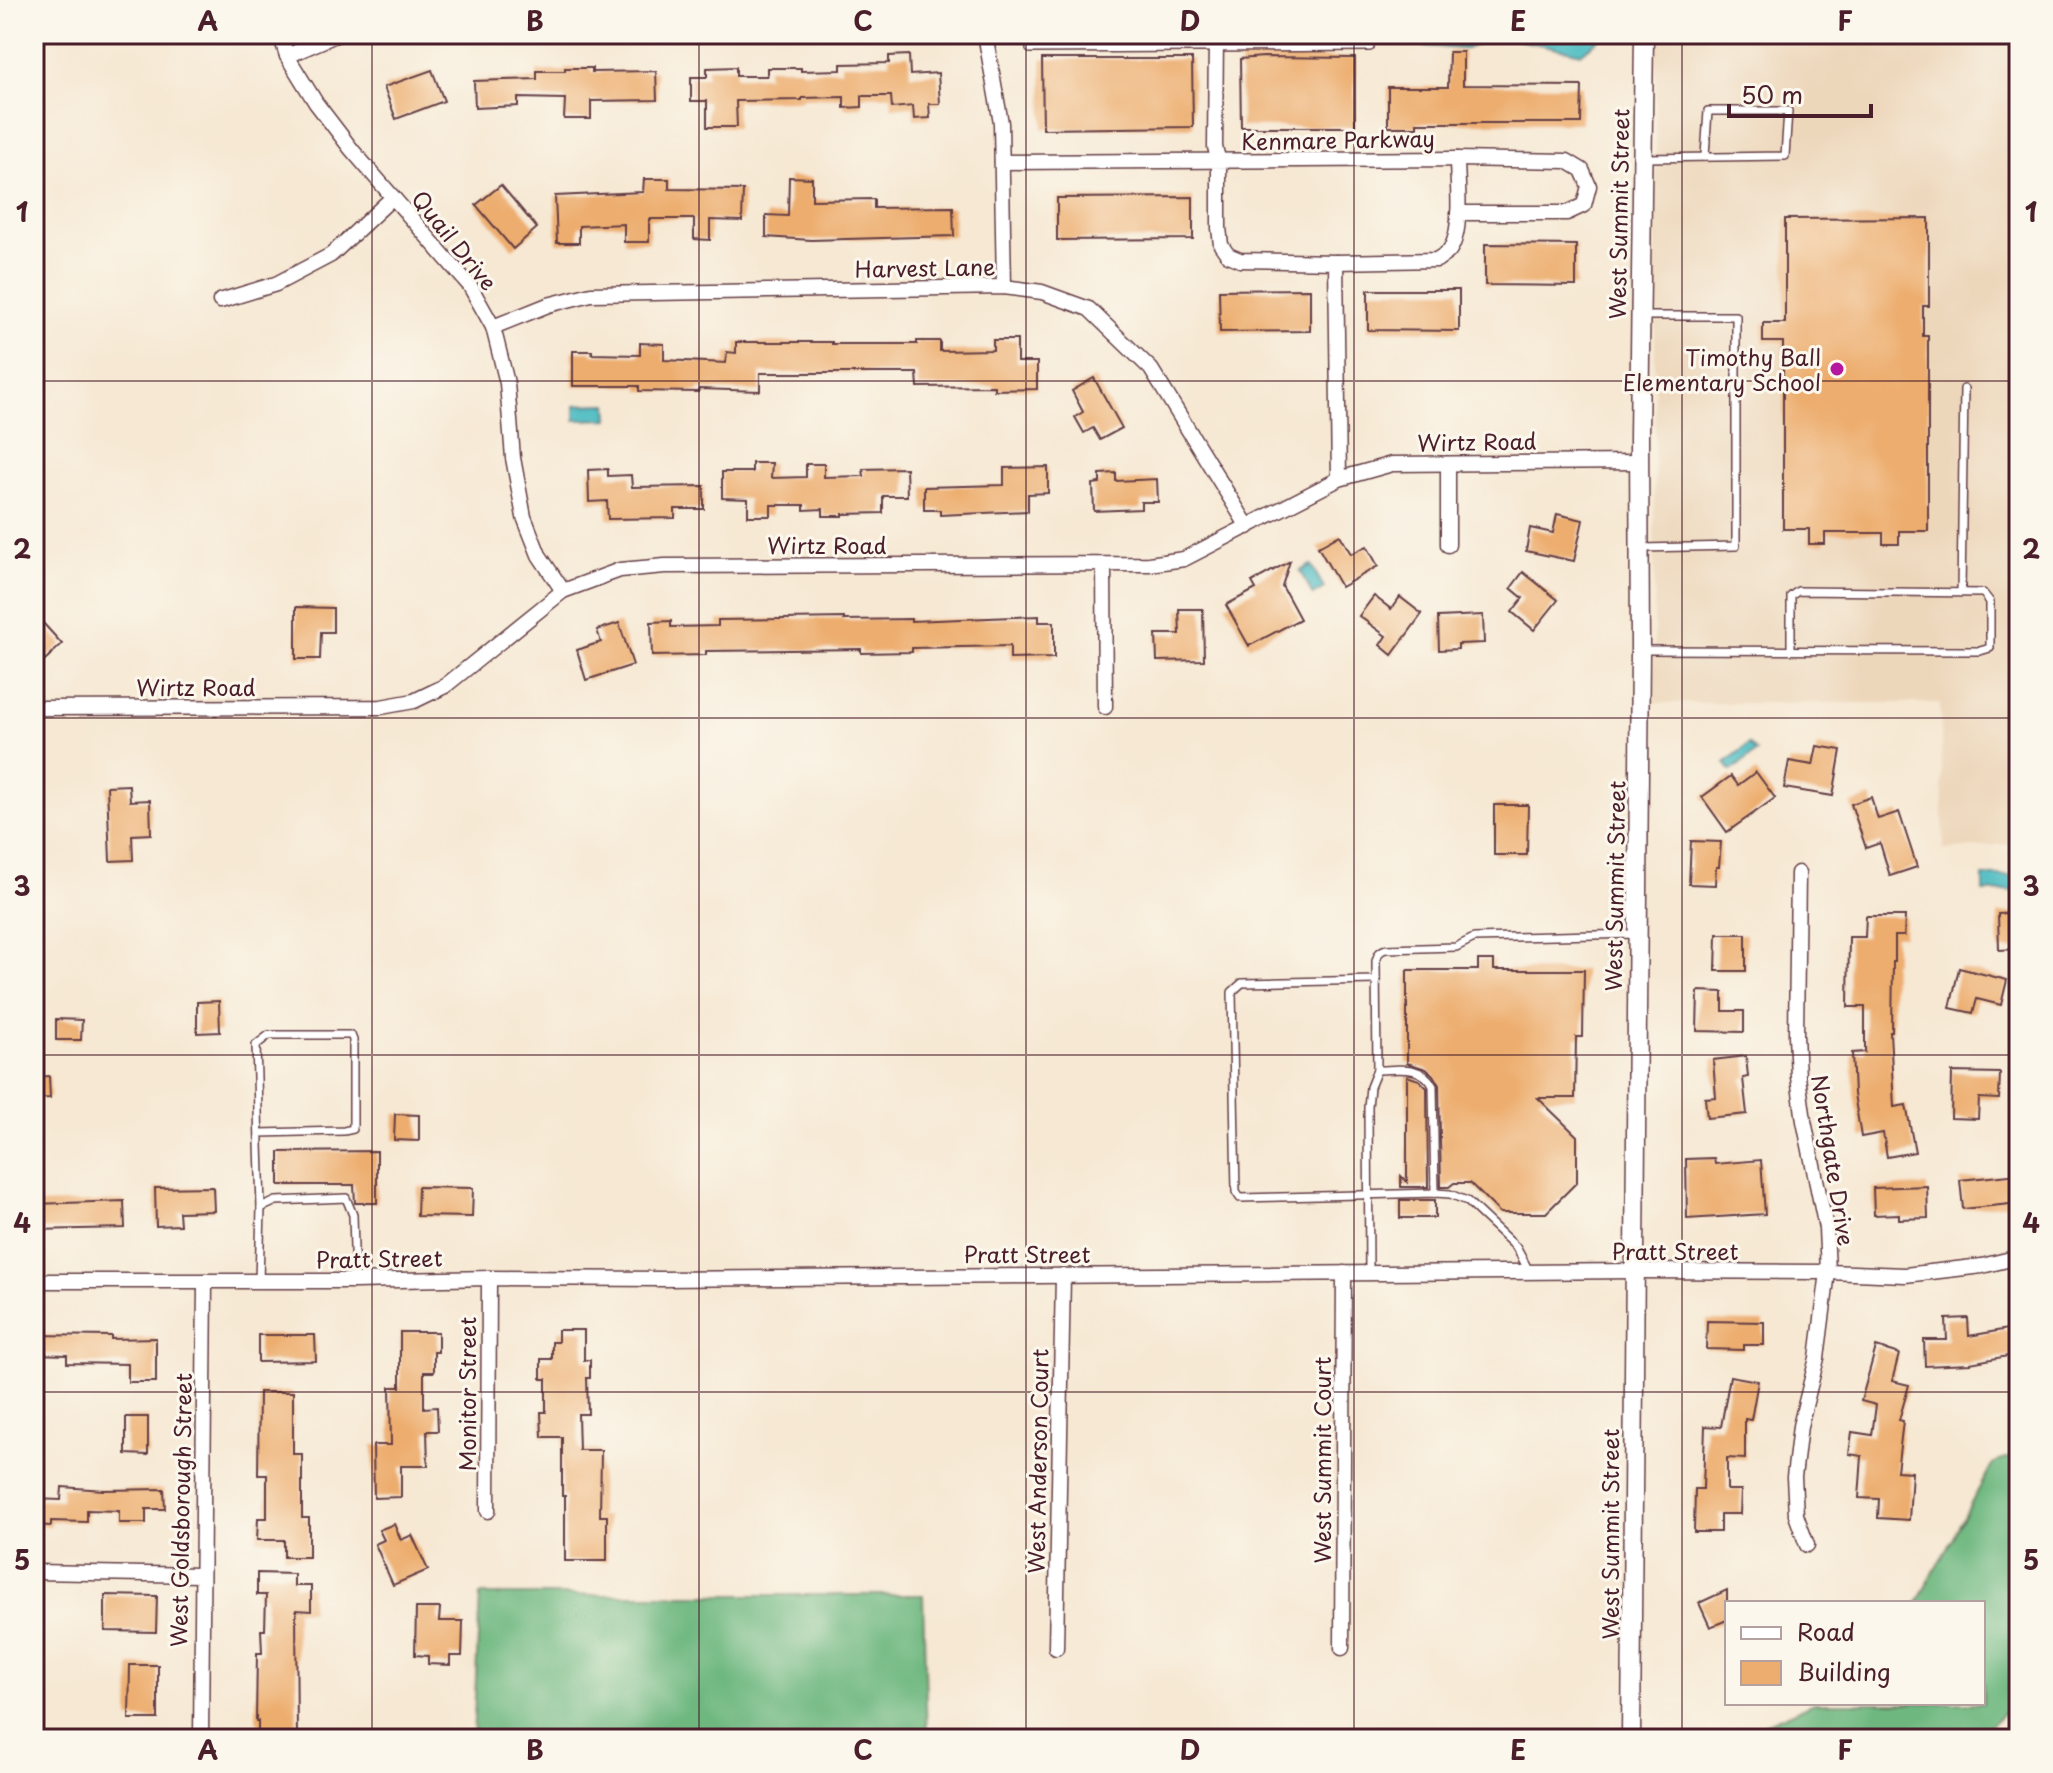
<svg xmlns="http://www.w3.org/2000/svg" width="2053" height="1773" font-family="'Playpen Sans',sans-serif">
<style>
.built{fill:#edd7bb}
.forest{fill:#6eb880;stroke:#5c6c56;stroke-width:2}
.water{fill:#4dbcc2;stroke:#4c6e76;stroke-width:2}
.building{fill:#edad6e}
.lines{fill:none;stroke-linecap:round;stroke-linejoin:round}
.service-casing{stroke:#643d44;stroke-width:10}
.minor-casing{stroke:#643d44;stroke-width:17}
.tertiary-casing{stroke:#643d44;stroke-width:21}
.service{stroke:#fff;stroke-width:7}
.minor{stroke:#fff;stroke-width:14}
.tertiary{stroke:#fff;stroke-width:18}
.grid{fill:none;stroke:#4a1f2b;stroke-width:2;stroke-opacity:0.55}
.poi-dot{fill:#b5179e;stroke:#fbf7ec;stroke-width:3}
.labels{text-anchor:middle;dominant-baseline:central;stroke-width:6;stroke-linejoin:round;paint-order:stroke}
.street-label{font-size:22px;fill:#4a1f2b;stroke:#fbf7ec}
.poi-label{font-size:22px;fill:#4a1f2b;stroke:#fbf7ec;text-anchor:end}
.neatline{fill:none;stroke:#4a1f2b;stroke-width:3}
.grid-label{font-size:26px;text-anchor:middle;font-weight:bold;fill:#4a1f2b}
</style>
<rect width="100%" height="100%" fill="#fbf7ec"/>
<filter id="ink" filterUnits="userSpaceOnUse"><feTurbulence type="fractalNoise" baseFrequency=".0125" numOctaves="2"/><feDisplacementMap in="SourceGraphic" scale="16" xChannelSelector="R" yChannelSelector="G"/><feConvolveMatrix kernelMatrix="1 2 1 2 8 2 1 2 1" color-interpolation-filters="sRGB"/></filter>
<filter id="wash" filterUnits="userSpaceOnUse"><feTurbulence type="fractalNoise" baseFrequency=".006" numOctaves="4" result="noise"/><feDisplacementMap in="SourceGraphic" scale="32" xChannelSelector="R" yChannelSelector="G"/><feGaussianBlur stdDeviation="1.8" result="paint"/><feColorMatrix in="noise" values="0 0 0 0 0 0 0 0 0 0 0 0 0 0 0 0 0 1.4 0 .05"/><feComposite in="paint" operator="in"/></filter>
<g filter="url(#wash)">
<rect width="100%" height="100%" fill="#f6e8d3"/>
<path class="built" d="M1656,34h363v809l-75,7 -4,-147h-286z"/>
<g class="forest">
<path d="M2019,1455v242l-42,42h-248l85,-36h169v-100h-66l76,-140z"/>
<path d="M480,1595h443l4,144h-454z"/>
</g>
<g class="water">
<path d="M1400,34h204v1l-22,18 -82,-17 -35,13 -66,-5z"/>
<path d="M608,404l1,15 -34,1v-15z"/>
<path d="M1311,565l13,23 -11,7 -13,-24z"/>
<path d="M1749,744l7,8 -25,19 -6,-8z"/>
<path d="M1983,876h31v15l-31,1z"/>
</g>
<g id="blocks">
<g class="building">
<path d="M1449,52h14v33l119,1 -1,37h-164v4h-29v-40h60z"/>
<path d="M909,55l1,20 28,-2 2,31h-11l1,14 -16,1 -1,-13 -21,2 -1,-12h-29v11l-18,1v-11l-42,1v2l-66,1 1,26h-30v-26h-16v-24h16v-9l29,-1v9h31v-8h34v3l40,-1v-6l48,-1v-7z"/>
<path d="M1263,57l92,1v69h-114l-1,-68z"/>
<path d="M1042,59h150l1,68 -150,2z"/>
<path d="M565,68h27v4l64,-1 1,29 -66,1v18h-27l1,-20 -47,-1v8l-43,2 -1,-27 63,-2v-8h28z"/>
<path d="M432,70l12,31 -48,18 -12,-32z"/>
<path d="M789,177l23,1v22l62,-1v9l79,-1 1,29 -143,4 -45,-3v-22l22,1z"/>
<path d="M644,179h25v10l74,1 -1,31 -32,-1v20l-16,-1v-20h-45v23h-25v-18l-45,2v17h-22l-2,-47 88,-4z"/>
<path d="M501,185l36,43 -24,21 -37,-44z"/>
<path d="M1193,197v42l-136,1v-42z"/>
<path d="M1929,218v88h-6v30h5v195h-29v13h-16v-11h-58v11h-16v-15h-26v-187h-20v-19h22v-104z"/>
<path d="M1485,244l91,1v41l-91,-1z"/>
<path d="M1310,289v42l-90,1 -1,-42z"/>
<path d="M1368,290h91v41l-91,-1z"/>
<path d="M993,340h24v22h20v27l-43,1v-4l-76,1 -1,-14h-157v18l-61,-2 -1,3 -59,-1v-5h-66v-35h19v3l48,1v-12l24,1v16l62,3 1,-11 9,1v-11h96v2h85v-3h23v10l53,-1z"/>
<path d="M1094,378l28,50 -22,12 -7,-12 -9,5 -9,-16 8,-5 -11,-21z"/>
<path d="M752,463h20l-1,15 35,-1v-13h18v13l40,-1 -1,-7 43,-1 1,28h-24v17l-40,1v2h-20v-7l-19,1v-5h-33v11h-23v-17l-26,-1v-26h30z"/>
<path d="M1048,467v26l-20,1v17l-88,4v-5h-16v-23l80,-2v-17z"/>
<path d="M608,469v7l23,-1 1,12 72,-1v23h-29v9l-67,1 -1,-18 -18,1 -1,-32z"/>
<path d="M1116,473v8l41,-2 1,23h-17v7l-47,2 -1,-27 7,-1v-9z"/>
<path d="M1557,514l26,6 -9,41 -48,-10 4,-23 23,5z"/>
<path d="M1340,535l11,19 16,-8 11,20 -37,21 -23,-40z"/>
<path d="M1290,561l-8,25 18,33 -51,27 -23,-41 30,-16 -4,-7z"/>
<path d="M1523,572l35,28 -24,30 -22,-18 11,-14 -12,-10z"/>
<path d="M1374,596l17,13 9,-12 22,17 -30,41 -12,-10 6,-9 -27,-20z"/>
<path d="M296,607l37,1v24h-12l-1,27h-24z"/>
<path d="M1179,609h24l1,51 -47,1 -1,-27h24z"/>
<path d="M34,613l28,31 -17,16 -11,-12z"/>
<path d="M1483,615l1,28 -26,1v5l-19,1 -1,-33z"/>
<path d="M1039,616v6h15v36l-44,1v-13l-98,2v4l-51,1v-4l-155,2v4l-54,1 -1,-34 20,-1v6l47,-1v-6l126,-2v2l67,-1v2z"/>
<path d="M619,623l14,42 -47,15 -9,-30 24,-8 -4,-12z"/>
<path d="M1817,746l24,4 -8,46 -49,-8 5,-27 24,4z"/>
<path d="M1756,772l19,26 -48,34 -25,-35 29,-21 7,9z"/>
<path d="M129,785l1,16 20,-1 1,34 -19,1 1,25 -23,1 -3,-75z"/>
<path d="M1871,797l7,22 21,-7 18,55 -27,9 -10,-33 -14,5 -15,-44z"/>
<path d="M1494,805h34l-1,50h-33z"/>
<path d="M1691,841l30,1 -2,25h-3l-1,18 -26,-1z"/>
<path d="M2019,913v36l-20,1 -1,-36z"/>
<path d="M1866,916h39l-1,20h-9v26h-2l-1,70h-2l4,75 12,-2 9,47 -28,5 -4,-24 -22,4 -7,-43 -2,-41 13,-1v-45h-17l1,-70h16z"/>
<path d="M1717,934h29v37h-30z"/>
<path d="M1478,960h16v10h90l-1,67h-7l-1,61h-37l39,38v46l-31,31h-46l-30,-30h-16l-5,4h-8l-2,-102 -6,-10 -7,-6 -19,-6v-93h71z"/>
<path d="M1959,968l48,12 -6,25 -24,-6 -4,14 -23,-5z"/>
<path d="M1698,991l25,1v19h21v21l-47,-1z"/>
<path d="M219,1001l1,31 -23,1v-31z"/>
<path d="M56,1019l26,1 -1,20h-25z"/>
<path d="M1746,1056l2,21 -5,1 4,36 -40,4 -2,-20 11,-1 -3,-37z"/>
<path d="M1952,1072l48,1 -1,26 -20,-1 -1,21 -27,-1z"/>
<path d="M49,1076l1,22 -16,1v-22z"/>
<path d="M1407,1076l12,4 8,8 1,99h-27v-11l6,6z"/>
<path d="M395,1114l24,1v26l-25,-1z"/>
<path d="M377,1151v52h-22l-1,-18h-75v-33z"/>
<path d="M1714,1158l1,6 46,-4 4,54 -78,5 -1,-60z"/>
<path d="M2019,1174v29l-56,6 -3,-29z"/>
<path d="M1927,1186l1,32 -29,1v-5l-25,1 -1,-27z"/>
<path d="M213,1187l1,24 -35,1 1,13 -24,1 -1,-38z"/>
<path d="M418,1187l55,1 -1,29 -55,-1z"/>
<rect x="1400" y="1200" width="35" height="18"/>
<path d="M124,1201l1,27 -91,2v-26z"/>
<path d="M1968,1318l1,18 50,-9v27l-49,9v1l-45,2 -1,-26h23l-1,-21z"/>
<path d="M1707,1321l57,1v23h-20v5l-38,-1z"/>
<path d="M558,1330h26v30h6v18h-3l1,36h-10l1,36h22l-1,66h7v45h-42v-65h-3v-59h-20l-1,-25h5v-33h-5v-20h11v-17h6z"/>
<path d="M400,1332h38v20h-4v20h-10v36l13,-1 1,24h-11l1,35h-27v31l-27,1 -1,-53h18l-1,-58h10z"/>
<path d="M34,1335l77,1v3l45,-1v44h-28v-18l-61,-1v-8l-33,-1z"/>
<path d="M258,1335h57l1,26 -58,1z"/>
<path d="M1876,1347l23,7 -7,27 17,4 -10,35 4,1 -6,50 15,1 -3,48 -31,-2 1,-19 -20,-1 3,-42 -13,-2 3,-22 20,3 4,-30 -15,-4z"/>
<path d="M1730,1376l28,5 -7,39 -6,-1v40l-18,-1v32h14l-1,24h-20v18h-26l1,-43h8l2,-63 16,1z"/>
<path d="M259,1392h34v62h9v64h7v39h-25v-17h-27l1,-22h9v-43h-9z"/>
<path d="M126,1417h22v38l-22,-1z"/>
<path d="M62,1487l42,3 60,-1 1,20h-19v14h-27v-12l-32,-1v12l-36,-1v5l-17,-1v-26l27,1z"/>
<path d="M394,1524l7,16 11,-5 16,35 -35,15 -18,-41 9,-4 -5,-10z"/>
<path d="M257,1573l37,1v12h17v25l-15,-1 1,129h-39v-18h-2l1,-68h5l-1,-23h4l1,-35h-9z"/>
<path d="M1727,1590v30l-17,7 -11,-24z"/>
<path d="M105,1595l52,1 -1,36 -51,-1z"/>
<path d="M416,1608h24l-1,13h24l-1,35h-12v9l-22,-1v-8l-13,-1z"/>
<path d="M130,1665h28v54h-29z"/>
</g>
</g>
</g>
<g filter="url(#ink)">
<use href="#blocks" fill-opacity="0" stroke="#643d44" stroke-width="2"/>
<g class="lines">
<defs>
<g id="service">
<path d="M1030,49l340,-2"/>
<path d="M1645,158l140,-2 3,-45h-80l-3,45"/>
<path d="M1641,316h95v230l-95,2"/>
<path d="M1961,592l3,-203"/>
<path d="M1642,650l338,1 10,-3v-46l-7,-9 -185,-2 -7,5v54"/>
<path d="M1376,980l-134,3 -10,9 4,200 4,6 195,-5 15,1 17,7 49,46 13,24"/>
<path d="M1377,1070c21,0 45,-6 56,16l2,107"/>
<path d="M259,1133l85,-2 9,-2v-89l-2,-5h-82l-13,10 5,163"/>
<path d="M1369,1273l-1,-166 2,-20 7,-17 -1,-109c2,-7 3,-10 10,-12l70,-2 18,-9 161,-4"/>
<path d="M259,1281l2,-73 15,-7 70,-3 7,17 2,66"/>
</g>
<g id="minor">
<path d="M280,34l7,22 29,47 36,47 118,136 23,41 14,56 6,75 11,59 15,38 24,36"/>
<path d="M985,34l16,89 3,164"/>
<path d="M287,56l51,-22"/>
<path d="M1457,159l110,2 15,9 7,16 -5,19 -17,8h-109"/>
<path d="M1002,162l455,-3c0,24 7,75 -9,93 -3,3 -8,5 -11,8l-101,2 -96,-2 -12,-5 -7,-10 -2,-17v-66l-4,-15 1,-113"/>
<path d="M1336,262l3,217"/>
<path d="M220,301l56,-17 55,-29 62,-58"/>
<path d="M493,327l55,-22 43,-11 413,-7 38,5 47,17 62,60 97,158"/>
<path d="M1448,545v-81"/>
<path d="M1104,565l1,142"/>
<path d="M34,708l347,-1 33,-6 31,-15 118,-95 57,-21 45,-4 484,-2 35,-5 155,-80 53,-15 247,-2"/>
<path d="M1798,873l-2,162 2,42 6,44 22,107 2,44 -11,86 -17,68 -6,51 2,38 11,30"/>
<path d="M34,1281h321l134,-3 173,1 973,-8 193,1 77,3 77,-9 37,-9"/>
<path d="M488,1511l1,-233"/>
<path d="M34,1572l167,3"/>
<path d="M1056,1648l7,-373"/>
<path d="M1342,1648l2,-375"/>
<path d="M201,1739l4,-458"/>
</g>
<path id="tertiary" d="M1631,1739l9,-1089 -1,-214 5,-402"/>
</defs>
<use href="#service" class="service-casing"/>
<use href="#minor" class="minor-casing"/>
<use href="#tertiary" class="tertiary-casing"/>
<use href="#service" class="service"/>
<use href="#minor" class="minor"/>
<use href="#tertiary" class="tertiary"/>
</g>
</g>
<path class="grid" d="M372,34v1705M699,34v1705M1026,34v1705M1354,34v1705M1682,34v1705M34,381h1985M34,718h1985M34,1055h1985M34,1392h1985"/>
<circle class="poi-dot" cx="1837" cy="369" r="8"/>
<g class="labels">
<g class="street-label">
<text transform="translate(1338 139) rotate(-1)">Kenmare Parkway</text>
<text transform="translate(1618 214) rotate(-89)">West Summit Street</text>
<text transform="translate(455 240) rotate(51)">Quail Drive</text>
<text transform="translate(925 267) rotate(-1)">Harvest Lane</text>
<text transform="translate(1477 441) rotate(-1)">Wirtz Road</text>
<text x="827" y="544">Wirtz Road</text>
<text x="196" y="686">Wirtz Road</text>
<text transform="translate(1614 886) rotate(-89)">West Summit Street</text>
<text transform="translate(1834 1160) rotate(81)">Northgate Drive</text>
<text x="1675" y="1250">Pratt Street</text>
<text x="1027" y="1253">Pratt Street</text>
<text transform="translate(379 1258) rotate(-1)">Pratt Street</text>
<text transform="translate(466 1394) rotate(-90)">Monitor Street</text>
<text transform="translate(1321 1460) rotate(-90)">West Summit Court</text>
<text transform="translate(1037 1461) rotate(-89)">West Anderson Court</text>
<text transform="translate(180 1510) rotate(-89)">West Goldsborough Street</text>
<text transform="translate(1609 1534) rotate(-90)">West Summit Street</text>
</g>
<g class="poi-label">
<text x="1821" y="356">Timothy Ball<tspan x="1821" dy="25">Elementary School</tspan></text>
</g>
</g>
<rect width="2053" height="1773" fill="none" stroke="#fbf7ec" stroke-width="88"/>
<rect x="1725" y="1601" width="260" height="104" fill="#fbf7ec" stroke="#b4a19f" stroke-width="2"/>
<rect x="1741" y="1627" width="40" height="12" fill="#ffffff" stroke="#b4a19f" stroke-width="2"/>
<text x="1797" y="1641" font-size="24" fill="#4a1f2b">Road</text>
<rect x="1741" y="1661" width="40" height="24" fill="#edad6e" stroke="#b4a19f" stroke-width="2"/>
<text x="1797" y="1681" font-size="24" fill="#4a1f2b">Building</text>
<path d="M1729 104v12h142v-12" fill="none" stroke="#4a1f2b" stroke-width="4"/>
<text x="1741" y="104" font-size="24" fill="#4a1f2b" stroke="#fbf7ec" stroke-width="6" paint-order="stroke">50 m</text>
<rect x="44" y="44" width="1965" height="1685" class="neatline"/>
<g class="grid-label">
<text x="208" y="31">A</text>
<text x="535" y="31">B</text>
<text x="863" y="31">C</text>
<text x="1190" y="31">D</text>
<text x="1518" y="31">E</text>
<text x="1845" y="31">F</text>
<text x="22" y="222">1</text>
<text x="2031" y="222">1</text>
<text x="22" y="559">2</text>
<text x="2031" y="559">2</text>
<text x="22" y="896">3</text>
<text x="2031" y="896">3</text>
<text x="22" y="1233">4</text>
<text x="2031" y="1233">4</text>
<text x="22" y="1570">5</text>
<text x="2031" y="1570">5</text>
<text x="208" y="1760">A</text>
<text x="535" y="1760">B</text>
<text x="863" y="1760">C</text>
<text x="1190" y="1760">D</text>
<text x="1518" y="1760">E</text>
<text x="1845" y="1760">F</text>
</g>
</svg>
